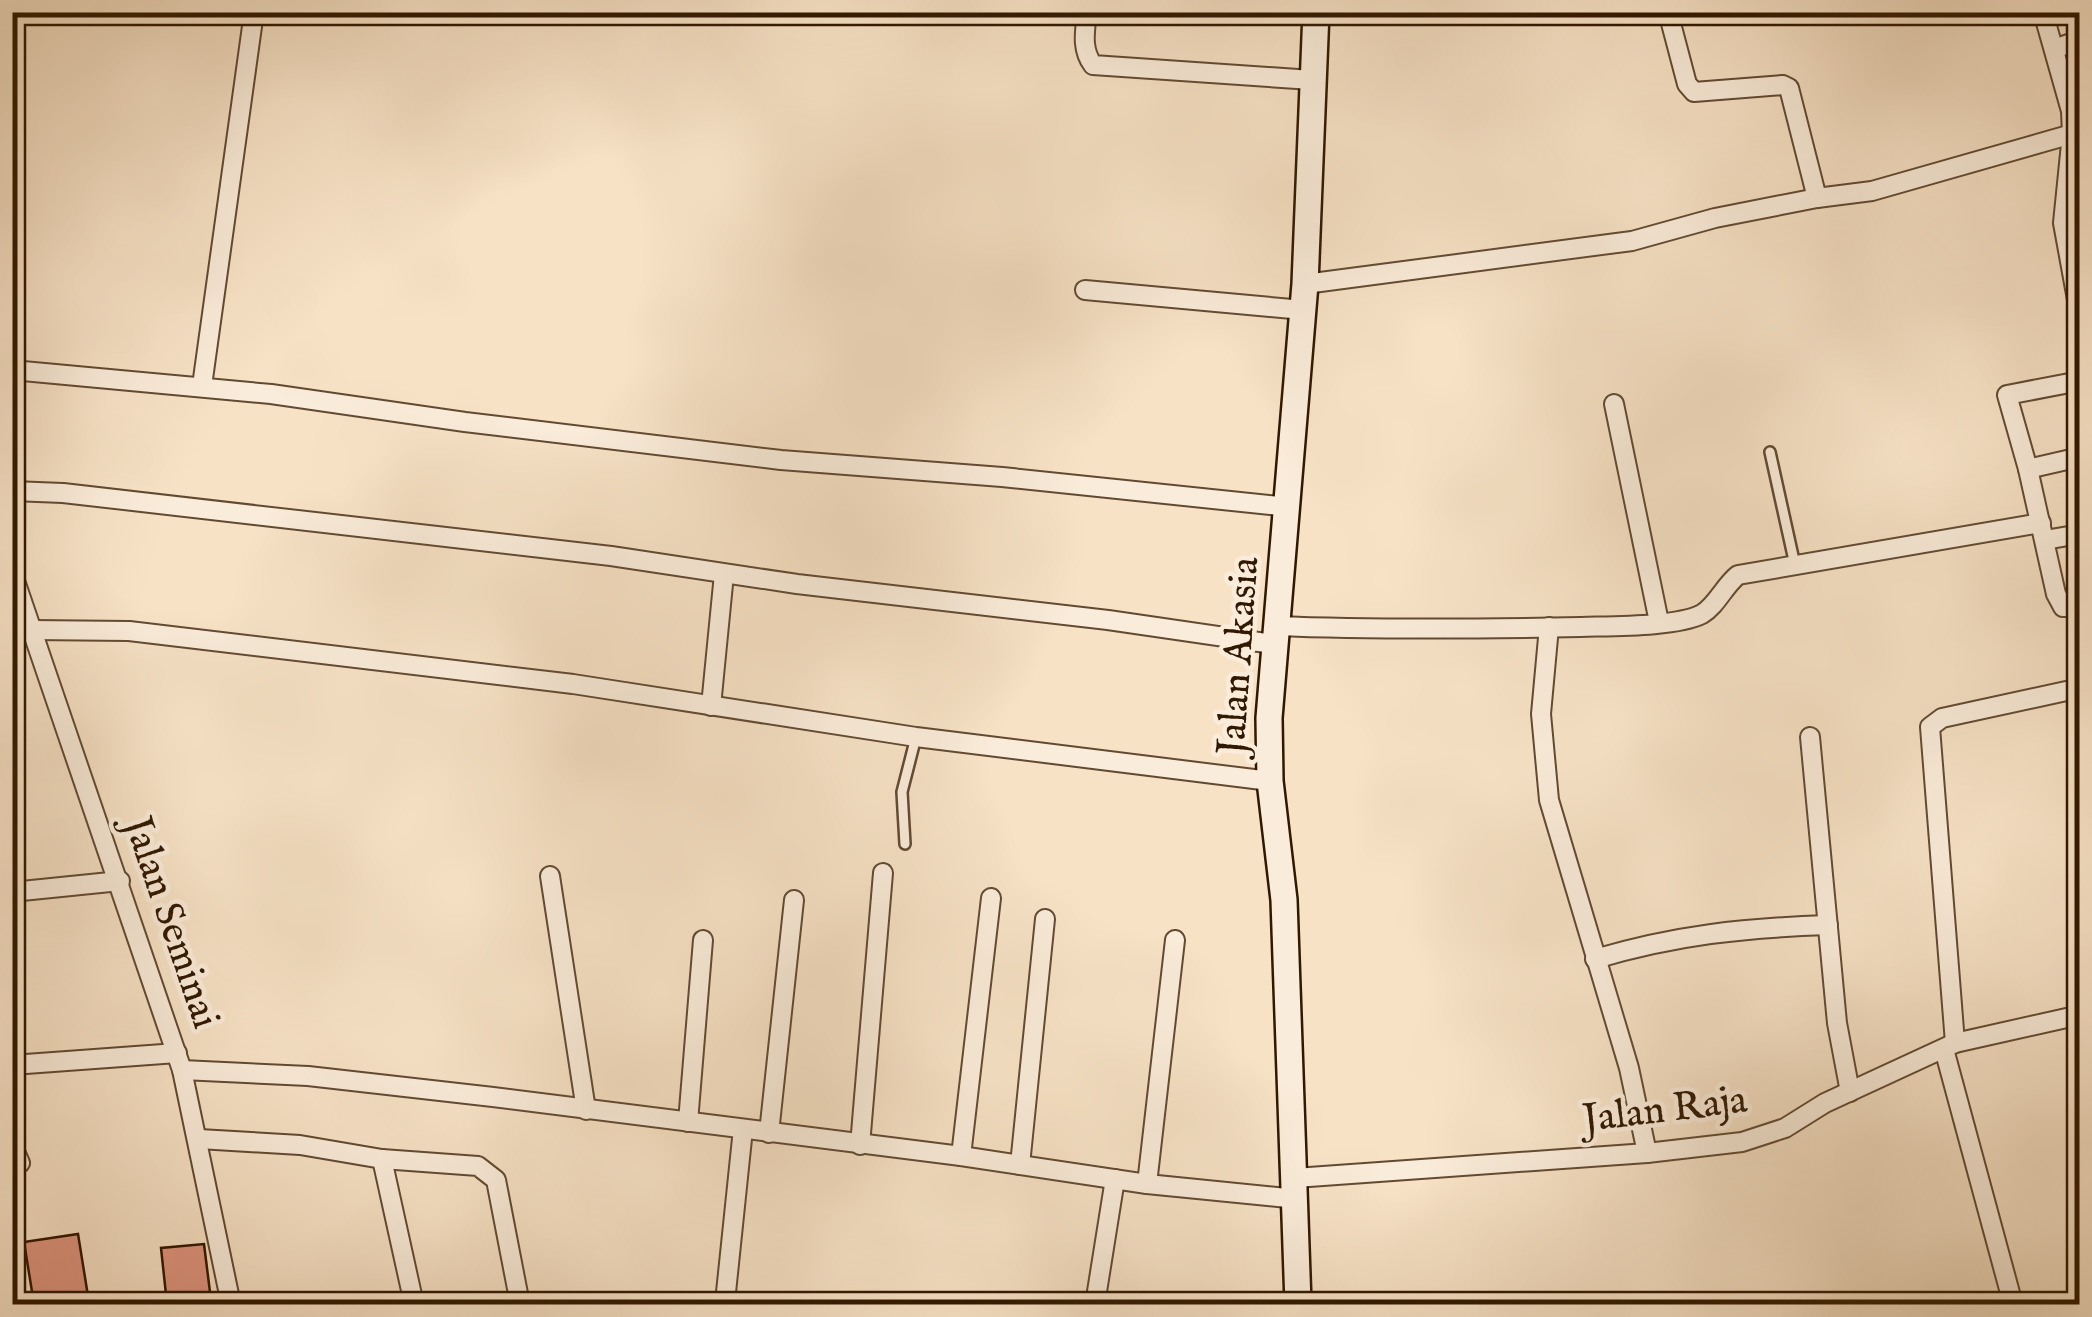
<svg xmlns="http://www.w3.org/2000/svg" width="2092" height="1317" font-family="'IM FELL English',serif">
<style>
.building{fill:#dd947e;stroke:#311800;stroke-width:2.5}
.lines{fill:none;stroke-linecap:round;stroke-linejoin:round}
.lane-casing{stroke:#624a32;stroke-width:14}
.street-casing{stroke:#624a32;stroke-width:22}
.secondary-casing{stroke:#311800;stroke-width:30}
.path{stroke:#311800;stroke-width:2.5;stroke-dasharray:2.5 5;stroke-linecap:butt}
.lane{stroke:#faecda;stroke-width:9}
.street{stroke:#faecda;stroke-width:18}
.secondary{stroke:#faecda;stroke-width:25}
.labels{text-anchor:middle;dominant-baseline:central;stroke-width:9;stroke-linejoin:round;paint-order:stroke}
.street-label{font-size:40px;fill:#311800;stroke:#faecda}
</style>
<rect width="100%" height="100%" fill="#f7e2c6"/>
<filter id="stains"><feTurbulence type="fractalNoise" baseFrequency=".002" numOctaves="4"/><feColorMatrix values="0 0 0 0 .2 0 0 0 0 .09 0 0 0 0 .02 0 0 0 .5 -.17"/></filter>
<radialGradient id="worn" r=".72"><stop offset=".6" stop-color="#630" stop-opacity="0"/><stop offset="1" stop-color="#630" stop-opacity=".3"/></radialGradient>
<g class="building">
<path d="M78,1234l10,62 -54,8 -10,-62z"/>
<path d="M204,1244l7,56 -44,4 -6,-56z"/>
</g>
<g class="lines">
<defs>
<g id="lane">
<path d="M1770,452l25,113"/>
<path d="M905,844l-3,-52 14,-55"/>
</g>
<g id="street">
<path d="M1087,12c-2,19 -6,37 6,53l219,15"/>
<path d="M1668,12l19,72 7,8 89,-7 6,3 28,110"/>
<path d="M2043,12l28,99 1,23 -9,89 17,93"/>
<path d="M2054,49l26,-9"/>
<path d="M1305,284l327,-43 83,-23 102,-20 55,-7 200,-57 8,-5"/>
<path d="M1085,290l218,20"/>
<path d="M12,370l259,24 194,28 316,38 221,17 287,30"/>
<path d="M2080,381l-73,14 21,74 28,125 7,13h17"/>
<path d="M202,386l52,-374"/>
<path d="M1614,404l45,218"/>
<path d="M2028,469l52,-12"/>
<path d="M12,491l51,2 548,63 186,28 311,36 165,24"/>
<path d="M2045,540l35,-6"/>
<path d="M12,572l170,498 49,234"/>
<path d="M1275,626c102,4 204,3 306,1 30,-1 96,0 121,-13 15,-9 22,-28 36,-39l303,-52"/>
<path d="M1549,627l-8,87 8,86 80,268 18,85"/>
<path d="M32,630l97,1 444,53 343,53 354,44"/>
<path d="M711,706l13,-132"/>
<path d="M1810,737l27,286 13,69"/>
<path d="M550,876l36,234"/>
<path d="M12,892l108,-11"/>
<path d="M1595,959c81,-24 148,-31 233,-34"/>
<path d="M1955,1043l-25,-316 12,-9 138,-30"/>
<path d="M1944,1049l69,255"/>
<path d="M12,1065l165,-12"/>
<path d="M182,1070l126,6 185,21 468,59 186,28 150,15"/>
<path d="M688,1122l15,-182"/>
<path d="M769,1133l25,-233"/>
<path d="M199,1139l101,6 82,14 96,7 18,14 24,124"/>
<path d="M12,1145l8,18"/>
<path d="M860,1145l23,-272"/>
<path d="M961,1156l30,-258"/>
<path d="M382,1159l32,145"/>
<path d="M1020,1165l25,-246"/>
<path d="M1295,1178l352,-25 95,-11 43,-14 40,-25 130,-60 125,-28"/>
<path d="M1147,1184l28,-244"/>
<path d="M725,1302l18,-173"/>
<path d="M1095,1304l20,-125"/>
</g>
<path id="secondary" d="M1298,1304l-14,-404 -14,-119 -1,-63 36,-434 11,-272"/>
</defs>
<use href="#lane" class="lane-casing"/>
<use href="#street" class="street-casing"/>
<use href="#secondary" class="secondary-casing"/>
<path class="path" d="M2031,1303l49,-11"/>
<use href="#lane" class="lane"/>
<use href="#street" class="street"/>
<use href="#secondary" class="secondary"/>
</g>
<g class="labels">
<g class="street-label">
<text transform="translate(1240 656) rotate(-86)">Jalan Akasia</text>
<text transform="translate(170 923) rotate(71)">Jalan Seminai</text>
<text transform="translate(1665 1111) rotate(-7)">Jalan Raja</text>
</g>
</g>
<rect width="2092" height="1317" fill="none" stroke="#f7e2c6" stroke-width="50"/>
<rect x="15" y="15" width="2062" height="1287" fill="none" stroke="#311800" stroke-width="5"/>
<rect x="25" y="25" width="2042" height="1267" fill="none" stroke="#311800" stroke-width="2.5"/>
<rect width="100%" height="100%" filter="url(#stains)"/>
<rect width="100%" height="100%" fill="url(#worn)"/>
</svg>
